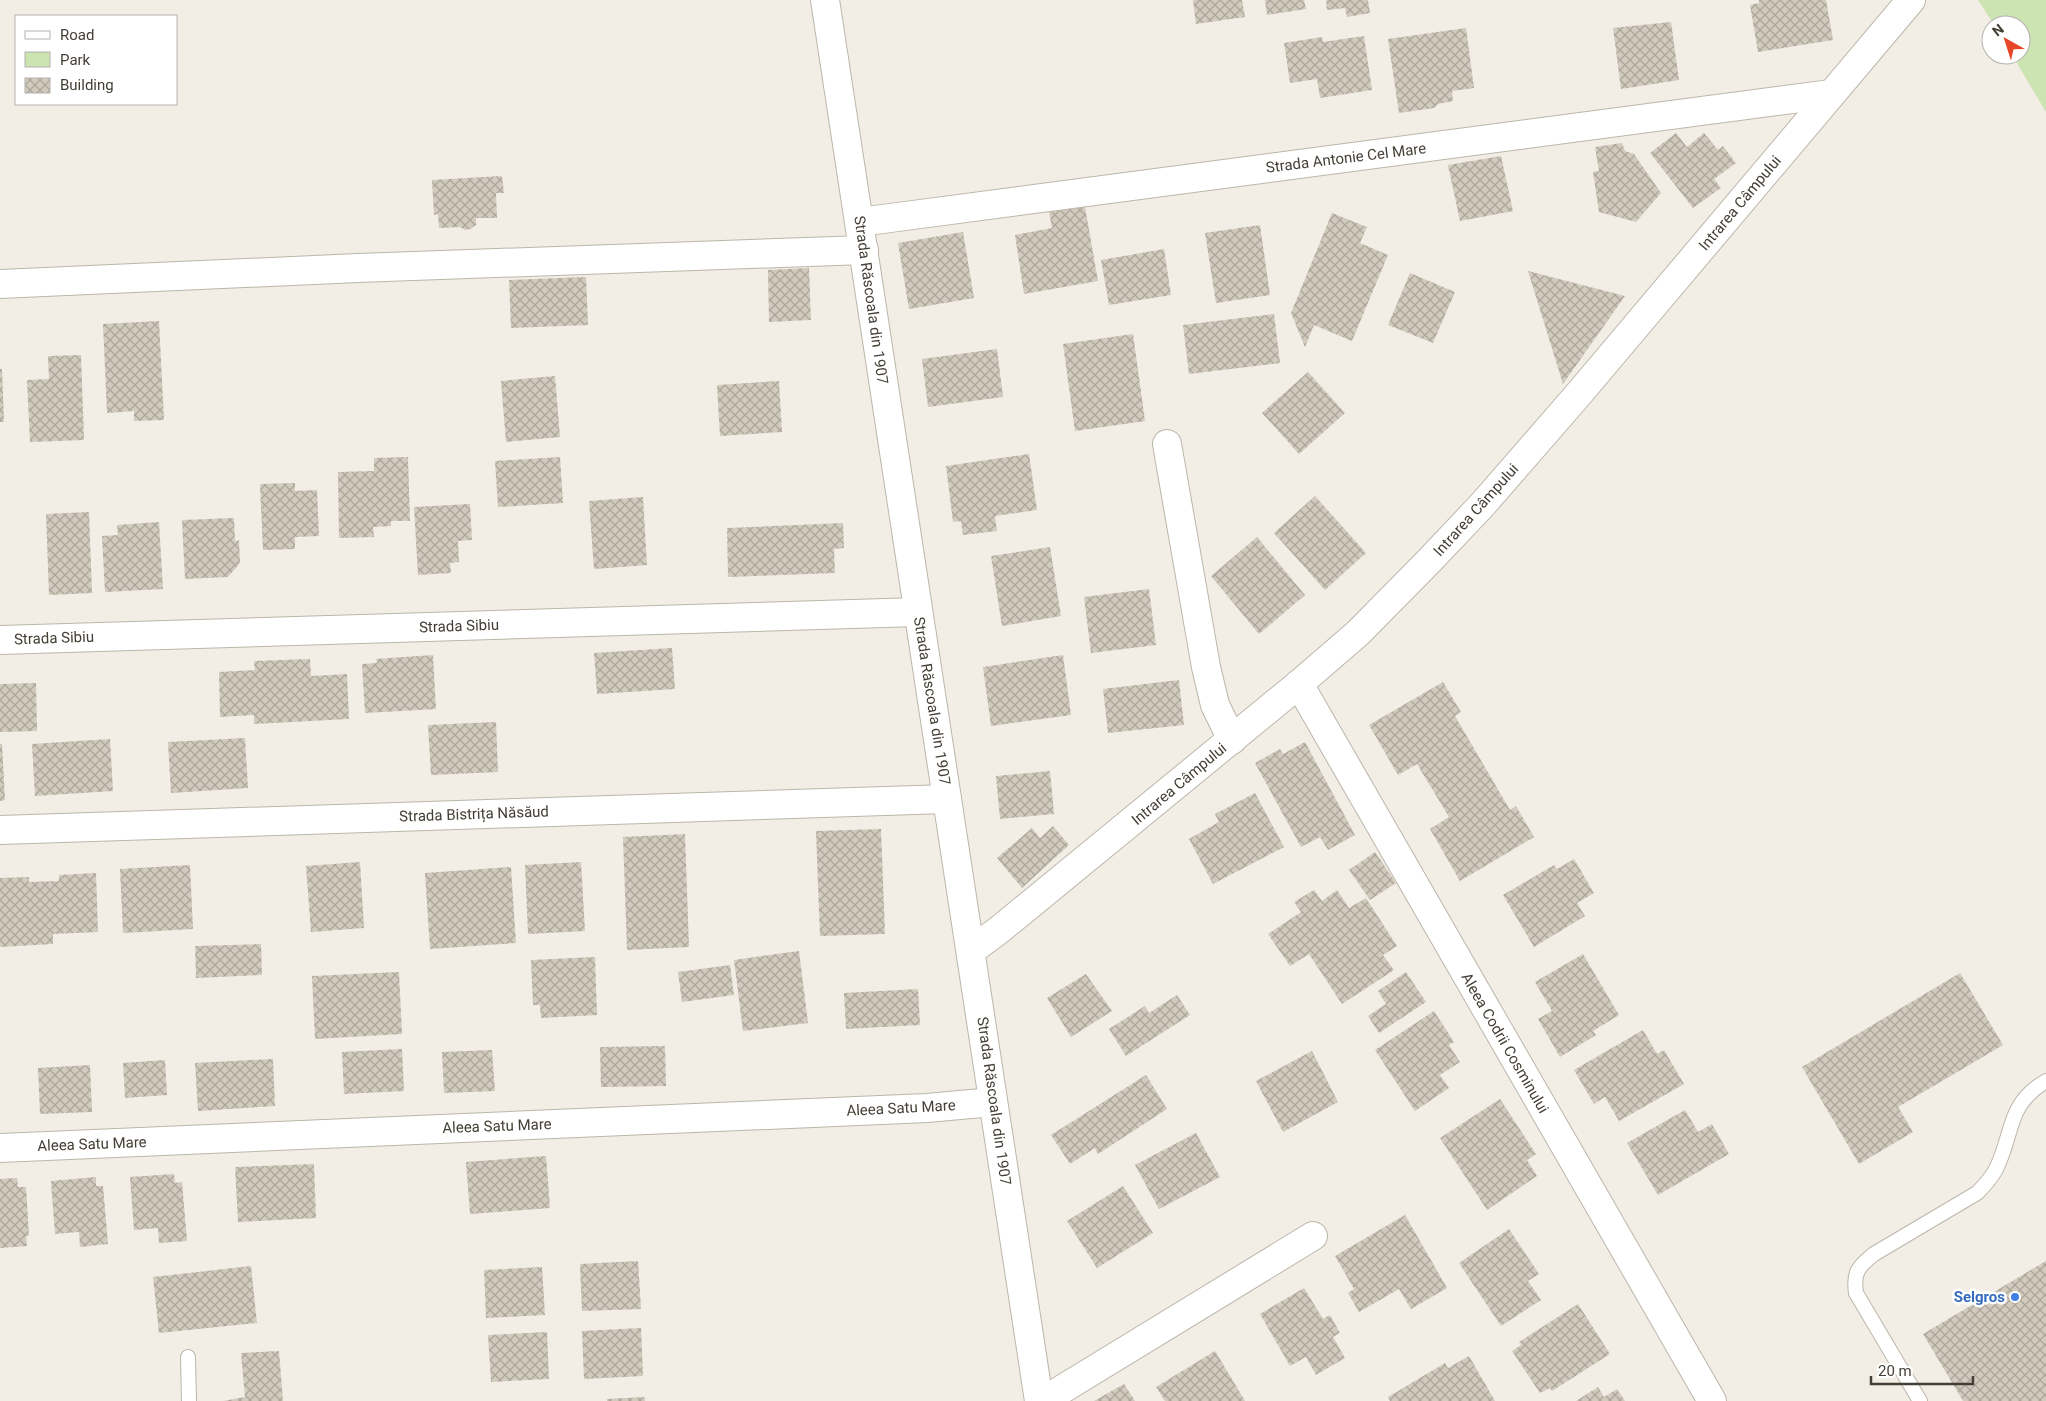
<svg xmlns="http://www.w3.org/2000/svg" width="2046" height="1401" font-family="Roboto,sans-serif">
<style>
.green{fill:#cce3b2}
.building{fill:url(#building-cross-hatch)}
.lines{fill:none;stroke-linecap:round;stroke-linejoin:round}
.service-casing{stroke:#bcb6aa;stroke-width:16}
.minor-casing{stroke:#bcb6aa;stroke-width:30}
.service{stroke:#fff;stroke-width:14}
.minor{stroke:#fff;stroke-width:28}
.shop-dot{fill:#3f7fe0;stroke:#fff;stroke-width:2}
.labels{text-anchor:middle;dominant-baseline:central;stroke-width:5;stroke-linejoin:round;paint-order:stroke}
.street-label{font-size:15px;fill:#443f36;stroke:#fff}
.shop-label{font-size:15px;font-weight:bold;fill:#366cbe;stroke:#fff;text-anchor:end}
</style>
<defs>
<pattern id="building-cross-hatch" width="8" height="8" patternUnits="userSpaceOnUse" patternTransform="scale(1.25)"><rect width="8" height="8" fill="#d2cabd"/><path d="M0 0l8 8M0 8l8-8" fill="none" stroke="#aca59a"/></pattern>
</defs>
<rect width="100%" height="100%" fill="#f2eee6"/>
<path class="green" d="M1978,0h68v112l-34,-57h9v-30h-27z"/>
<g class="building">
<path d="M1193,0h49l3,17 -49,7z"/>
<path d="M1265,0h39l2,9 -39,6z"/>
<path d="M1326,0h42l2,13 -23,4 -2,-9 -18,2z"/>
<path d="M1759,0h67l7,40 -75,12 -8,-47 9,-2z"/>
<path d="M1671,22l8,58 -58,9 -8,-61z"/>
<path d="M1466,28l8,60 -22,3 1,10 -15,3 -4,4 -35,5 -11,-74z"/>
<path d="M1364,36l8,54 -52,8 -3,-19 -27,4 -6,-40 38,-6 1,5z"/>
<path d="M1676,133l11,14 17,-14 14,17 5,-4 13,17 -22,16 7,9 -28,20 -43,-55z"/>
<path d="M1622,143l3,8 9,3 27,39 -25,29 -37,-10 -6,-40 6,-1 -4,-24z"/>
<path d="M1501,156l12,55 -53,10 -12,-56z"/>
<path d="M502,176l2,17h-8l1,25h-21v7l-6,4 -5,1 -5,-3 -21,1 -1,-14 -4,1 -2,-35z"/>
<path d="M1085,207l13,74 -74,13 -9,-59 37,-7 -3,-16z"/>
<path d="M1332,213l35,14 -7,16 28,12 -36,86 -38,-16 -9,22 -14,-34z"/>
<path d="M1260,225l10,70 -54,8 -11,-70z"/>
<path d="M963,232l11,66 -65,11 -11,-66z"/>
<path d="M1164,249l7,46 -62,10 -8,-45z"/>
<path d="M809,268l2,52 -42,2 -1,-52z"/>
<path d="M1528,271l97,25 -62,88z"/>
<path d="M1410,273l45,19 -22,51 -45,-18z"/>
<path d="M586,277l2,48 -77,3 -2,-48z"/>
<path d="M1274,314l6,49 -91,11 -6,-49z"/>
<path d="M159,321l5,99 -30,1v-10l-27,2 -4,-89z"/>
<path d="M1133,334l12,87 -70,10 -12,-87z"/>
<path d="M997,349l6,48 -75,10 -6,-48z"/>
<path d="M81,355l3,85 -54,2 -3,-62 22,-1 -1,-23z"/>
<path d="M0,369h2l2,53h-4z"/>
<path d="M1308,372l37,41 -46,41 -37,-41z"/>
<path d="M555,376l5,61 -54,5 -5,-61z"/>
<path d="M779,381l3,51 -62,4 -3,-51z"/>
<path d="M1029,454l8,56 -42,6 2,15 -34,4 -2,-14 -8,1 -7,-56z"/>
<path d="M408,457l2,64h-19v5l-18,1 1,10 -35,1 -1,-66 36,-1v-13z"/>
<path d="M560,457l3,46 -65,4 -3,-46z"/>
<path d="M295,483v8l22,-1 2,46 -24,1v12l-32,1 -3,-66z"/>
<path d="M1315,496l51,57 -41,37 -51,-57z"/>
<path d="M643,497l4,68 -53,4 -5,-68z"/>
<path d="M470,504l2,36 -14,1 1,21 -9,1 1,10 -33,2 -4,-68z"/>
<path d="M89,512l3,81 -43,2 -3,-81z"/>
<path d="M234,518l1,23 4,-1 1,23 -12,14 -43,2 -3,-59z"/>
<path d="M159,522l4,67 -58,3 -3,-56 16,-1 -1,-10z"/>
<path d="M843,523l1,25 -10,1 1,24 -107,4 -1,-49z"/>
<path d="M1257,537l48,58 -46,39 -48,-58z"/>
<path d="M1050,547l11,69 -59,10 -11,-70z"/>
<path d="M1149,589l7,56 -65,8 -7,-56z"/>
<path d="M672,648l3,41 -78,5 -3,-41z"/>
<path d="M433,655l3,54 -71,4 -3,-49 15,-1 -1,-4z"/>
<path d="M1063,655l8,60 -80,11 -8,-59z"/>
<path d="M310,659l1,17 36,-2 2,45 -95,5v-9l-34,2 -1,-45 36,-2 -1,-9z"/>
<path d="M1179,680l5,45 -76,8 -5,-44z"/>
<path d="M1443,682l18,30 -6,4 55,94 6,-4 18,31 -74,44 -30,-52 19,-12 -32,-53 -19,11 -29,-50z"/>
<path d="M36,683l1,48 -37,1v-48z"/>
<path d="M496,722l2,50 -67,3 -3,-50z"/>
<path d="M245,738l3,50 -77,5 -3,-51z"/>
<path d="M110,739l3,52 -78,5 -3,-52z"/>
<path d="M1305,742l50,93 -27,15 -8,-13 -19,10 -46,-84 25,-14 3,5z"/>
<path d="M0,744h2l3,56 -5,1z"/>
<path d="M1050,771l4,43 -54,5 -4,-43z"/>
<path d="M1255,793l29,54 -71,37 -24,-45 30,-17 -4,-8z"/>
<path d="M1053,826l16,19 -47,43 -25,-30 35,-30 8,10z"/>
<path d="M881,829l4,105 -65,2 -4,-105z"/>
<path d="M685,834l4,113 -62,3 -4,-113z"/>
<path d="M1375,852l21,31 -26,17 -21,-30z"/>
<path d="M1574,859l20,34 -17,10 8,13 -51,31 -31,-52 51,-30 3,4z"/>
<path d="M360,862l4,66 -53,4 -5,-66z"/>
<path d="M581,862l4,69 -57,3 -3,-69z"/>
<path d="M190,865l3,64 -70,4 -3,-64z"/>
<path d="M511,867l5,76 -86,6 -5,-76z"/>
<path d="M96,873l2,59 -45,2v10l-53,3v-69l29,-1v5l30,-1v-6z"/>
<path d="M1314,890l8,11 15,-11 12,18 17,-10 31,48 -14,9 11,15 -52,34 -33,-50 -19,12 -22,-32 33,-22 -7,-10z"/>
<path d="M261,944l1,31 -66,3 -1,-32z"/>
<path d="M799,951l9,72 -65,8 -9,-71z"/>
<path d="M1583,954l36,61 -26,16 3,4 -36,22 -22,-38 14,-8 -17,-29z"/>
<path d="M595,957l2,58 -56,3 -1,-13h-7l-2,-45z"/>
<path d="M730,965l4,30 -52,7 -4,-30z"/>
<path d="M399,972l3,62 -87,5 -3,-63z"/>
<path d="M1406,972l20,30 -47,31 -11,-17 18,-12 -8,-13z"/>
<path d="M1960,973l43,72 -105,62 15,25 -54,32 -57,-97z"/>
<path d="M1086,974l26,37 -41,26 -24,-39z"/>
<path d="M918,989l2,36 -74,4 -2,-36z"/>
<path d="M1177,995l13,20 -64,41 -17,-27 36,-23 4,7z"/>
<path d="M1434,1011l20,31 -5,3 11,17 -20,13 9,13 -34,23 -40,-61z"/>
<path d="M1643,1030l14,24 7,-4 20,34 -65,37 -14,-24 -11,7 -20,-34z"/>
<path d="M665,1046l1,40 -65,1 -1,-40z"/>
<path d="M402,1049l2,42 -60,3 -2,-42z"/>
<path d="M492,1050l3,41 -51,2 -2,-41z"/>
<path d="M1312,1051l26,51 -55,30 -27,-51z"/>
<path d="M273,1059l2,47 -77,5 -3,-48z"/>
<path d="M165,1060l2,35 -42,3 -2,-35z"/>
<path d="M90,1065l2,47 -52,2 -2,-46z"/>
<path d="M1146,1075l21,34 -69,45 -3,-6 -25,16 -19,-29z"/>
<path d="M1500,1099l36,55 -9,6 10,16 -50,34 -47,-72z"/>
<path d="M1685,1110l13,22 14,-8 17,30 -71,41 -31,-52z"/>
<path d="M1196,1133l24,44 -61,32 -24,-44z"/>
<path d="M546,1156l4,52 -80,6 -4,-52z"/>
<path d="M314,1164l2,54 -78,4 -3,-55z"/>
<path d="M174,1174l1,9 7,-1 5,59 -28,2 -1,-15 -24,2 -4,-53z"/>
<path d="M96,1177v9h7l5,58 -28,3 -1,-15 -24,2 -4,-53z"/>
<path d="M17,1178l1,9h8l3,49h-3l1,10 -27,2v-69z"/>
<path d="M1123,1186l30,47 -56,35 -30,-47z"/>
<path d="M1405,1215l42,73 -36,21 -12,-20 -40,23 -11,-19 6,-4 -19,-33z"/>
<path d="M1509,1229l30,45 -11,7 13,19 -40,26 -42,-63z"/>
<path d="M638,1261l3,48 -59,2 -2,-47z"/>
<path d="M2046,1261v140h-83l-40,-67z"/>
<path d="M251,1266l6,57 -98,10 -6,-56z"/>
<path d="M542,1267l3,48 -59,3 -2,-48z"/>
<path d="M1304,1288l19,31 7,-4 10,18 -7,4 12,21 -29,17 -10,-18 -16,9 -30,-52z"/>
<path d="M1578,1304l32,50 -58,37 -2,-3 -10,5 -28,-42 9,-6 -2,-3z"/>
<path d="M641,1328l2,48 -59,3 -2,-48z"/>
<path d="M547,1332l2,47 -58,3 -3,-47z"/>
<path d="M279,1351l4,50h-60l22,-4 -4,-44z"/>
<path d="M1215,1351l30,50h-80l-9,-14z"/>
<path d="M1469,1356l26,45h-105l-2,-4 57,-34 3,5z"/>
<path d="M1124,1384l11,17h-41z"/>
<path d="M1598,1387l6,10 13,-8 8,12h-49z"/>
<path d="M645,1397v4h-38v-2z"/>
</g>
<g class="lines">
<defs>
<g id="service">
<path d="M188,1357l1,44"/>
<path d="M1920,1401l-64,-108c-3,-21 2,-26 18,-39l103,-61c7,-7 14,-14 19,-24 18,-36 10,-64 50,-88"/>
</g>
<g id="minor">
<path d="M825,0l214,1401"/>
<path d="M860,222l971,-128"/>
<path d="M0,284l358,-16 506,-18"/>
<path d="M1167,444l39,223 9,38 17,35"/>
<path d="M0,640l918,-28"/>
<path d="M1299,684l413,717"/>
<path d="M0,830l947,-31"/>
<path d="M972,950l27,-20 300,-246 59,-51 71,-72 54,-57 94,-108 334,-396"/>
<path d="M0,1148l927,-40 66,-6"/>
<path d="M1043,1401l270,-165"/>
</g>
</defs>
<use href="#service" class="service-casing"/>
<use href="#minor" class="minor-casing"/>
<use href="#service" class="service"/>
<use href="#minor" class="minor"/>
</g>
<circle class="shop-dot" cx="2015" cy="1297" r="5"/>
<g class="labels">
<g class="street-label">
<text transform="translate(1346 158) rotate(-7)">Strada Antonie Cel Mare</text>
<text transform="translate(1740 203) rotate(-50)">Intrarea Câmpului</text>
<text transform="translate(871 300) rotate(82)">Strada Răscoala din 1907</text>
<text transform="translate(1476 510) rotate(-48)">Intrarea Câmpului</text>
<text transform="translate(459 626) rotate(-2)">Strada Sibiu</text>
<text transform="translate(54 638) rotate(-2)">Strada Sibiu</text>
<text transform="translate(932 701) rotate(81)">Strada Răscoala din 1907</text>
<text transform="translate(1179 784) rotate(-40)">Intrarea Câmpului</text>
<text transform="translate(474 814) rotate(-2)">Strada Bistrița Năsăud</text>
<text transform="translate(1505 1043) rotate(60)">Aleea Codrii Cosminului</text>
<text transform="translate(994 1101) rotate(82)">Strada Răscoala din 1907</text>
<text transform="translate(901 1108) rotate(-3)">Aleea Satu Mare</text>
<text transform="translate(497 1126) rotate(-2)">Aleea Satu Mare</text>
<text transform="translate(92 1144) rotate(-2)">Aleea Satu Mare</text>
</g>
<g class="shop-label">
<text x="2005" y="1297">Selgros</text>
</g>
</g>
<rect x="15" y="15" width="162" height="90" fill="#ffffff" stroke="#b4b2af"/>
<rect x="25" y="31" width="25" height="8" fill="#ffffff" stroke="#b4b2af"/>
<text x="60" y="40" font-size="15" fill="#443f36">Road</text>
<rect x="25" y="52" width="25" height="15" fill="#cce3b2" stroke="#b4b2af"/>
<text x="60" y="65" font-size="15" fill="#443f36">Park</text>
<rect x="25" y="78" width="25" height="15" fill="url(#building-cross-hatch)" stroke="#b4b2af"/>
<text x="60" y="90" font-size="15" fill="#443f36">Building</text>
<g transform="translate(2006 40) rotate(321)"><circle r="24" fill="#ffffff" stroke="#b4b2af"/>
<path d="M0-4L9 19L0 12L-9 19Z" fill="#e74728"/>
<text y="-8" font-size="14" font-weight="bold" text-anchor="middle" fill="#443f36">N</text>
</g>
<path d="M1871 1376v8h102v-8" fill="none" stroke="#443f36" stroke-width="2.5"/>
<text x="1878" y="1376" font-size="15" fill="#443f36" stroke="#ffffff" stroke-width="4" paint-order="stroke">20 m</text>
</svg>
